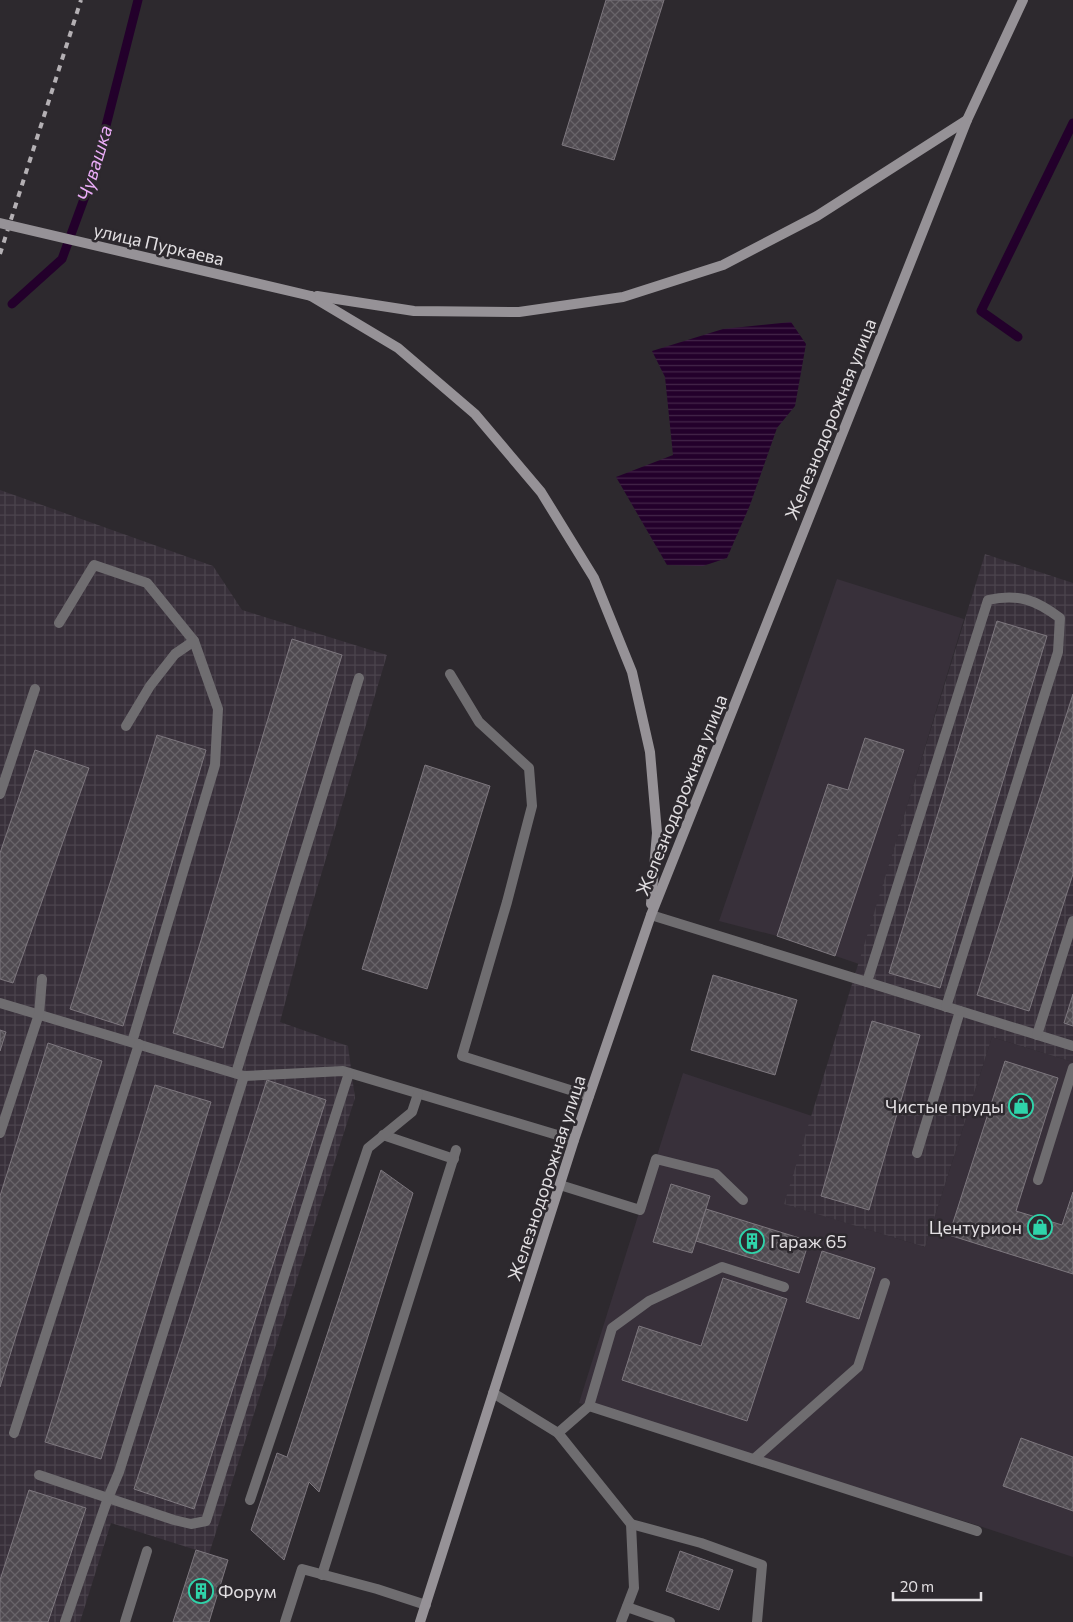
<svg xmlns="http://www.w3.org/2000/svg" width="1073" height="1622" font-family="Commissioner,sans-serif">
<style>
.built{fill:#38303a}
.industrial{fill:url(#industrial-grid)}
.water{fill:url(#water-rules)}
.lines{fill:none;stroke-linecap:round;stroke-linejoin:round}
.stream{stroke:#23002b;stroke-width:9}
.building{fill:url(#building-cross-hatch);stroke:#7d777e}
.lane{stroke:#6f6d70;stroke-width:10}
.secondary{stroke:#969297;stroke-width:10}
.rail{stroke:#b4b0b4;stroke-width:4;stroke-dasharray:6 6;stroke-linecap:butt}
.secondary-bridge{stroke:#969297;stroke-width:10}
.labels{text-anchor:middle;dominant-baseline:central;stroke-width:5;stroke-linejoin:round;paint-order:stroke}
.street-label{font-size:18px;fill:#e2dfe2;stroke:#2d292e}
.poi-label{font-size:18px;fill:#e2dfe2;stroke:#2d292e;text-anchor:end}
.water-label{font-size:19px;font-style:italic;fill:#eaacf7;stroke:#2d292e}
</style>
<defs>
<pattern id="industrial-grid" width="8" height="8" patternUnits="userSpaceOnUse" patternTransform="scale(1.25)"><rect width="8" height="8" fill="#38303a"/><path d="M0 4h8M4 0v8" fill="none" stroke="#4b444d"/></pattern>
<pattern id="water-rules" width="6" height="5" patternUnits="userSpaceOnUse" patternTransform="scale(1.25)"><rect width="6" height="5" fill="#23002b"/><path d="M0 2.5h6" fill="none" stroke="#432549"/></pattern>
<pattern id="building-cross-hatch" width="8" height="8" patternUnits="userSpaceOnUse" patternTransform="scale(1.25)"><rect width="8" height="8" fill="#4f4a50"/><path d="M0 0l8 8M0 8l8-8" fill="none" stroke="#686469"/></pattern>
</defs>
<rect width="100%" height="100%" fill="#2d292e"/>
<g class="built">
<path d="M837,579l127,40 -105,345 -82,-28 -58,-15z"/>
<path d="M992,1037l81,25v495l-106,-35 -388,-119 104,-330 129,43 -27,88 140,43z"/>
</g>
<g class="industrial">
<path d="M0,490l213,76 29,44 145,45 -84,280 -23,87 68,24 7,52 -146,456 -98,-31 -31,99h-80z"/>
<path d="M985,554l88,29v479l-81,-25 -67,210 -141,-43z"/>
</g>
<path class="water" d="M791,322l15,22 -11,62 -18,22 -27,77 -23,53 -24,8 -36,-1 -51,-88 57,-22 -8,-78 -13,-26 71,-22z"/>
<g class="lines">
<g class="stream">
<path d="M12,304l50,-45 33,-90 43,-169"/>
<path d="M1018,337l-37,-26 92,-188"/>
</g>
</g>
<g class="building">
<path d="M606,0h58l-50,160 -52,-15z"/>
<path d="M997,621l50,15 -107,352 -51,-15z"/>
<path d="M292,639l50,16 -119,393 -50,-15z"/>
<path d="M1073,694v180l-44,137 -52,-16z"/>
<path d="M157,735l49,15 -83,276 -53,-17z"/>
<path d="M865,738l39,12 -69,206 -58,-20 51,-152 20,6z"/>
<path d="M35,750l54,18 -76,215 -13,-4v-126z"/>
<path d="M425,765l65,21 -63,203 -65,-20z"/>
<path d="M713,975l84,25 -22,75 -84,-25z"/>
<path d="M1073,994v32l-9,-3z"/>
<path d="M872,1021l48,14 -51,175 -48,-14z"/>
<path d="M0,1030l6,2 -6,19z"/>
<path d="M48,1043l54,18 -102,326v-191z"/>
<path d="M1005,1061l53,17 -42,133 46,14 11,-33v82l-124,-39z"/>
<path d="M267,1080l59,20 -132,409 -60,-20z"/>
<path d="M155,1085l56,17 -110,357 -56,-17z"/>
<path d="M381,1170l32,23 -94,299 -10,-10 -25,78 -33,-30 26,-77 10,4z"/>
<path d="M671,1184l39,12 -18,57 -39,-11z"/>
<path d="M706,1209l103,32 -10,32 -103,-32z"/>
<path d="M822,1251l53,17 -16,51 -53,-17z"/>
<path d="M723,1278l64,21 -40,122 -125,-41 17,-54 62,20z"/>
<path d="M1021,1438l52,19v54l-70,-25z"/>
<path d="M29,1490l57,18 -38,114h-48v-42z"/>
<path d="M196,1550l32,10 -19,62h-36z"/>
<path d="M680,1551l53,19 -14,40 -53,-19z"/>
</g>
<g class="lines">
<g class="lane">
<path d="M59,623l35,-58 53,18 47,58 24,68 -3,56 -83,277"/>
<path d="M450,674l29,48 50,46 3,38 -25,96 -45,154 127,40"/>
<path d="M126,726l24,-40 25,-32 19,-13"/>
<path d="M0,794l35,-105"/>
<path d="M651,915l422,131"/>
<path d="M867,982l121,-382c30,-7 48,0 72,18l-2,34 -112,355"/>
<path d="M0,1003l244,73 99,-5 231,69"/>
<path d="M1037,1035l36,-114"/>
<path d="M236,1073l123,-395"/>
<path d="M0,1133l39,-119 3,-35"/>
<path d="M383,1135l71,24"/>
<path d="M917,1153l43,-142"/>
<path d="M1038,1180l35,-112"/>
<path d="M560,1185l80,25 16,-51 60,15 27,26"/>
<path d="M493,1393l65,40 73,91 3,64 -13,34"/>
<path d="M589,1406l388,125"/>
<path d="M14,1433l125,-389"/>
<path d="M558,1433l31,-27 23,-78 37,-27 73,-34 62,20"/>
<path d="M754,1459l104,-92 27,-84"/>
<path d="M39,1475l135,45 17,4 15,-3 143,-448"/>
<path d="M250,1500l118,-352 44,-36 6,-18"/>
<path d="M631,1524l70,19 61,22 -5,57"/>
<path d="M322,1575l134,-425"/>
<path d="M627,1607l43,15"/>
<path d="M65,1622l43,-124 11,-26 125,-396"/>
<path d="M125,1622l22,-71"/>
<path d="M285,1622l17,-53 75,20 49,16"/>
</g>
<g class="secondary">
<path d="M311,296l87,52 77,66 66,78 53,86 38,94 18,80 7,81 -6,71"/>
<path d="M317,296l97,15 105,1 104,-15 100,-32 94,-49 150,-96"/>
<path d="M420,1622l154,-482 77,-225 316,-795 56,-120"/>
</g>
<path class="rail" d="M0,254l81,-254"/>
<path class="secondary-bridge" d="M0,223l311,73"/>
</g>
<defs>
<symbol id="shop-ring" viewBox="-11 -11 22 22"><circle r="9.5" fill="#2d292e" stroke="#2fd4aa" stroke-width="1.5"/><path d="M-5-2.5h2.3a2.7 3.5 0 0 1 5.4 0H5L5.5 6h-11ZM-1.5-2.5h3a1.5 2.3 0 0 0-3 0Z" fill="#2fd4aa"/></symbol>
<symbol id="building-ring" viewBox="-11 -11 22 22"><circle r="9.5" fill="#2d292e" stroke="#2fd4aa" stroke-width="1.5"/><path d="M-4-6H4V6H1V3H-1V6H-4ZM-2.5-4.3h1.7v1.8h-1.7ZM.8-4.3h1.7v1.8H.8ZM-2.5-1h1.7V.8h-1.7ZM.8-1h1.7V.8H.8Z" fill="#2fd4aa"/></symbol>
</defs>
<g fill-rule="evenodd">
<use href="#shop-ring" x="1007" y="1092" width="28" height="28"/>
<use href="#shop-ring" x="1026" y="1213" width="28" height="28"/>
<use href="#building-ring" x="738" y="1227" width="28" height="28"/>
<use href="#building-ring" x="187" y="1577" width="28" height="28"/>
</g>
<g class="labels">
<g class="street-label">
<text transform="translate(159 244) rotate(13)">улица Пуркаева</text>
<text transform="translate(830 419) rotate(-68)">Железнодорожная улица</text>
<text transform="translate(681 795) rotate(-68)">Железнодорожная улица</text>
<text transform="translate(546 1178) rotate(-72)">Железнодорожная улица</text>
</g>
<g class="poi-label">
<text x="1004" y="1106">Чистые пруды</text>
<text x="1022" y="1227">Центурион</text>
<text x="770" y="1241" text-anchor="start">Гараж 65</text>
<text x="218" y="1591" text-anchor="start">Форум</text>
</g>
<g class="water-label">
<text transform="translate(94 163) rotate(-73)">Чувашка</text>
</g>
</g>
<path d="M893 1592v8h88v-8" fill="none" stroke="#e2dfe2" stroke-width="2.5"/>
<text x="900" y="1592" font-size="15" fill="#e2dfe2" stroke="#2d292e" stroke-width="4" paint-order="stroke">20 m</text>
</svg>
